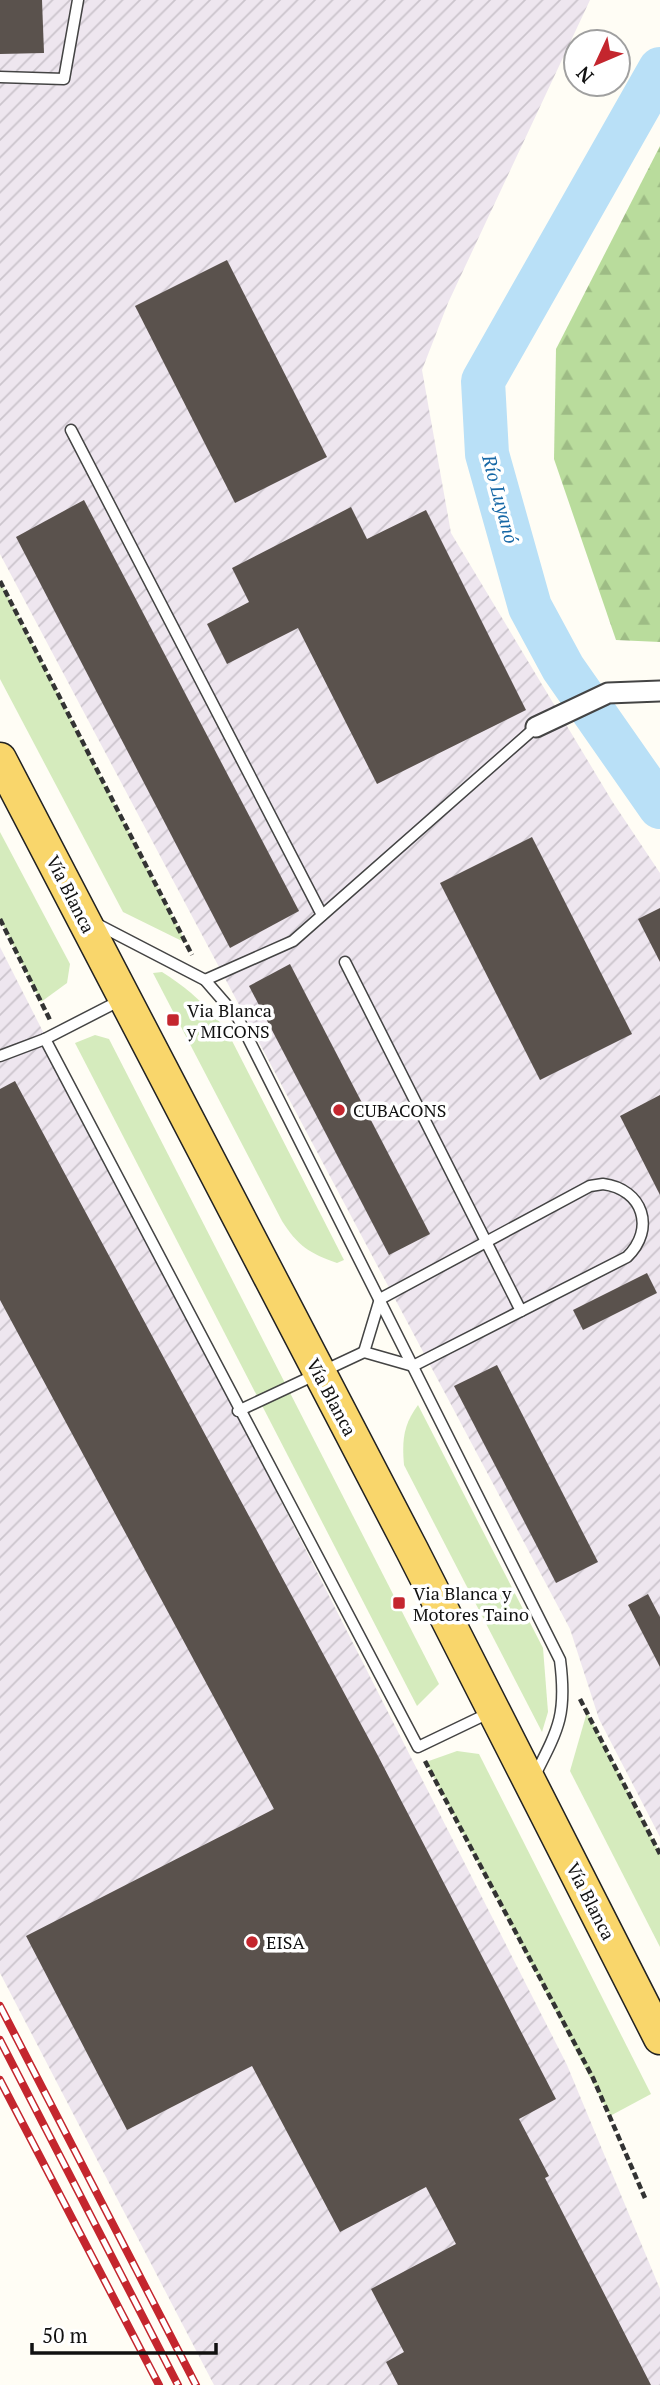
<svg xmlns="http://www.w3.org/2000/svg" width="660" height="2385" font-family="'PT Serif',serif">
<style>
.industrial{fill:url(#industrial-furrows)}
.grass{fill:#d5ebbd}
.forest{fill:url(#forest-firs)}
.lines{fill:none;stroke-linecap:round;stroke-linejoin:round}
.river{stroke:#b9e0f7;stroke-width:44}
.building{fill:#5a524d}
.lane-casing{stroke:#444;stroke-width:13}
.street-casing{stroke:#444;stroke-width:23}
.primary-casing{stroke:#222;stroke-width:35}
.path{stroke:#333;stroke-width:4.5;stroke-dasharray:7 3.5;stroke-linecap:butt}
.lane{stroke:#fff;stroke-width:10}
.street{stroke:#fff;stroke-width:19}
.primary{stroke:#f9d66b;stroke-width:32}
.rail-casing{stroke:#c4262e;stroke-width:8}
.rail{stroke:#fff;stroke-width:5;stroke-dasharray:16;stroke-linecap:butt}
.poi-dot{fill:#c4262e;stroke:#fff;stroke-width:2.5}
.labels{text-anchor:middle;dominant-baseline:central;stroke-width:7;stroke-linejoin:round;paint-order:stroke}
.street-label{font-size:18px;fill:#111;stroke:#fff}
.poi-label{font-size:18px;fill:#111;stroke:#fff;text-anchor:start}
.water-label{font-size:19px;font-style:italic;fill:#1768a6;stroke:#fff}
</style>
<defs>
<pattern id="industrial-furrows" width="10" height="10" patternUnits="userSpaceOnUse" patternTransform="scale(1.75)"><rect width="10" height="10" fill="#eee6ef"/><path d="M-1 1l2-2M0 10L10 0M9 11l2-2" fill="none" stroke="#cbc4cc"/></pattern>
<pattern id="forest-firs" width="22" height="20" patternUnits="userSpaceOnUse" patternTransform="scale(1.75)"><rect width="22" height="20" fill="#b9dc9c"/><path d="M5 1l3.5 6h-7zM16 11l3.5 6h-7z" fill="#9ebc85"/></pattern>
</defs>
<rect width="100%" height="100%" fill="#fffdf5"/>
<g class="industrial">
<path d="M0,0h590l-142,303 -26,67 29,163 161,268 48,72v964l-61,-118 -29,-90 -570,-1075z"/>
<path d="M0,947l567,1118 93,224v96h-446l-214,-412z"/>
</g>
<g class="grass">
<path d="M0,581l186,362 -63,-31 -123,-233z"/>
<path d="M0,832l70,132 -3,19 -26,19 -41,-83z"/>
<path d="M162,972c26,16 46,35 65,59l117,229 -7,3c-27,-9 -40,-18 -55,-42l-129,-248z"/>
<path d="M95,1035l14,4 330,645 -22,22 -342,-663z"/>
<path d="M418,1405l125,243 5,64 -6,20 -138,-267c-2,-24 -1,-40 14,-60z"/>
<path d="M587,1712l73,142v93l-90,-176z"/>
<path d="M457,1751l22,3 172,340 -41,22 -184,-354z"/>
</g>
<path class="forest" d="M660,146v496l-44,-2 -62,-181 2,-110z"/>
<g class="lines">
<path class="river" d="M660,69l-177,312 4,73 43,153 33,61 97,139"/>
</g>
<g class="building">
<path d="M0,0h42l2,53 -44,1z"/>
<path d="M227,260l100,197 -92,46 -100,-197z"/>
<path d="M84,500l215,411 -69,37 -214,-411z"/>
<path d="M351,507l16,32 59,-29 100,200 -149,74 -79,-156 -71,36 -20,-40 42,-22 -17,-34z"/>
<path d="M532,837l100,197 -92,46 -100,-197z"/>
<path d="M660,908v54l-22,-43z"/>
<path d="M290,964l140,270 -41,21 -140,-269z"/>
<path d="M15,1081l362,673 179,345 -37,20 30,57 -4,2 106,207h-253l-12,-23 18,-10 -33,-63 85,-45 -30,-57 -86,45 -88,-166 -125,64 -101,-194 248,-127 -274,-509v-211z"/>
<path d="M660,1095v100l-40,-79z"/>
<path d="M647,1273l10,20 -74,37 -10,-20z"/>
<path d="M497,1365l101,197 -42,21 -102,-197z"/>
<path d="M648,1594l12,23v50l-32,-62z"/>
</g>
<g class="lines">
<defs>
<g id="lane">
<path d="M0,77l64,2 14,-79"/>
<path d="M71,430l251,485"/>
<path d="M95,923l110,57 33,38 322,642c7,54 -1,68 -25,115"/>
<path d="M345,962l176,349"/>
<path d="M205,980l88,-39 243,-214"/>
<path d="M45,1039l373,708 73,-35"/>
<path d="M0,1056l45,-17 76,-39"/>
<path d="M603,1184c40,5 53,45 24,73l-214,109 -49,-14 16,-53 210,-113z"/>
<path d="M238,1411l126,-59"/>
</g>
<path id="street" d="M536,727l72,-34 52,-2"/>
<path id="primary" d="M0,759l412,791 248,488"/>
</defs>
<use href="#lane" class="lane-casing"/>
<use href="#street" class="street-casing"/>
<use href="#primary" class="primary-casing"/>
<g class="path">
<path d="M0,581l192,374"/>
<path d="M0,919l50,101"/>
<path d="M580,1699l80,155"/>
<path d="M425,1761l168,317 52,120"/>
</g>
<use href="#lane" class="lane"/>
<use href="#street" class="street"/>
<use href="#primary" class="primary"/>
<defs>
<g id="rail">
<path d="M0,2006l196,379"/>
<path d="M0,2040l178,345"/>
<path d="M0,2080l159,305"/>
</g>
</defs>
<use href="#rail" class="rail-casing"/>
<use href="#rail" class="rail"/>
</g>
<g class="poi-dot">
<rect x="166" y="1013" width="14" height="14" rx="3.5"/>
<circle cx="339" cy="1110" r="7"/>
<rect x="392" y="1596" width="14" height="14" rx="3.5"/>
<circle cx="252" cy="1942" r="7"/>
</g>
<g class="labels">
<g class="street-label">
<text transform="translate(71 894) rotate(63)">Vía Blanca</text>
<text transform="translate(332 1397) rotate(62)">Vía Blanca</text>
<text transform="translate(591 1901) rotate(63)">Vía Blanca</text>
</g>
<g class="poi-label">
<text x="187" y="1010">Via Blanca<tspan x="187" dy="21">y MICONS</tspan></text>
<text x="353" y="1110">CUBACONS</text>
<text x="413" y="1593">Via Blanca y<tspan x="413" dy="21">Motores Taino</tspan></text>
<text x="266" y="1942">EISA</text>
</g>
<g class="water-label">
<text transform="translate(501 499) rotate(75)">Río Luyanó</text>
</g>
</g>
<g transform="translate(597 63) rotate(226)"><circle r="33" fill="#ffffff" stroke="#a0a0a0" stroke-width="2"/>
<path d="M0-5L12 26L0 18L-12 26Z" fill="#c4262e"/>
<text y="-10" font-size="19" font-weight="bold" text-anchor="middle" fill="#111111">N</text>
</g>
<path d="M32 2343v10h184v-10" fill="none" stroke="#111111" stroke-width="3.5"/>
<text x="42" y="2343" font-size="21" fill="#111111" stroke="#ffffff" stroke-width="5" paint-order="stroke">50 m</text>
</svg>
